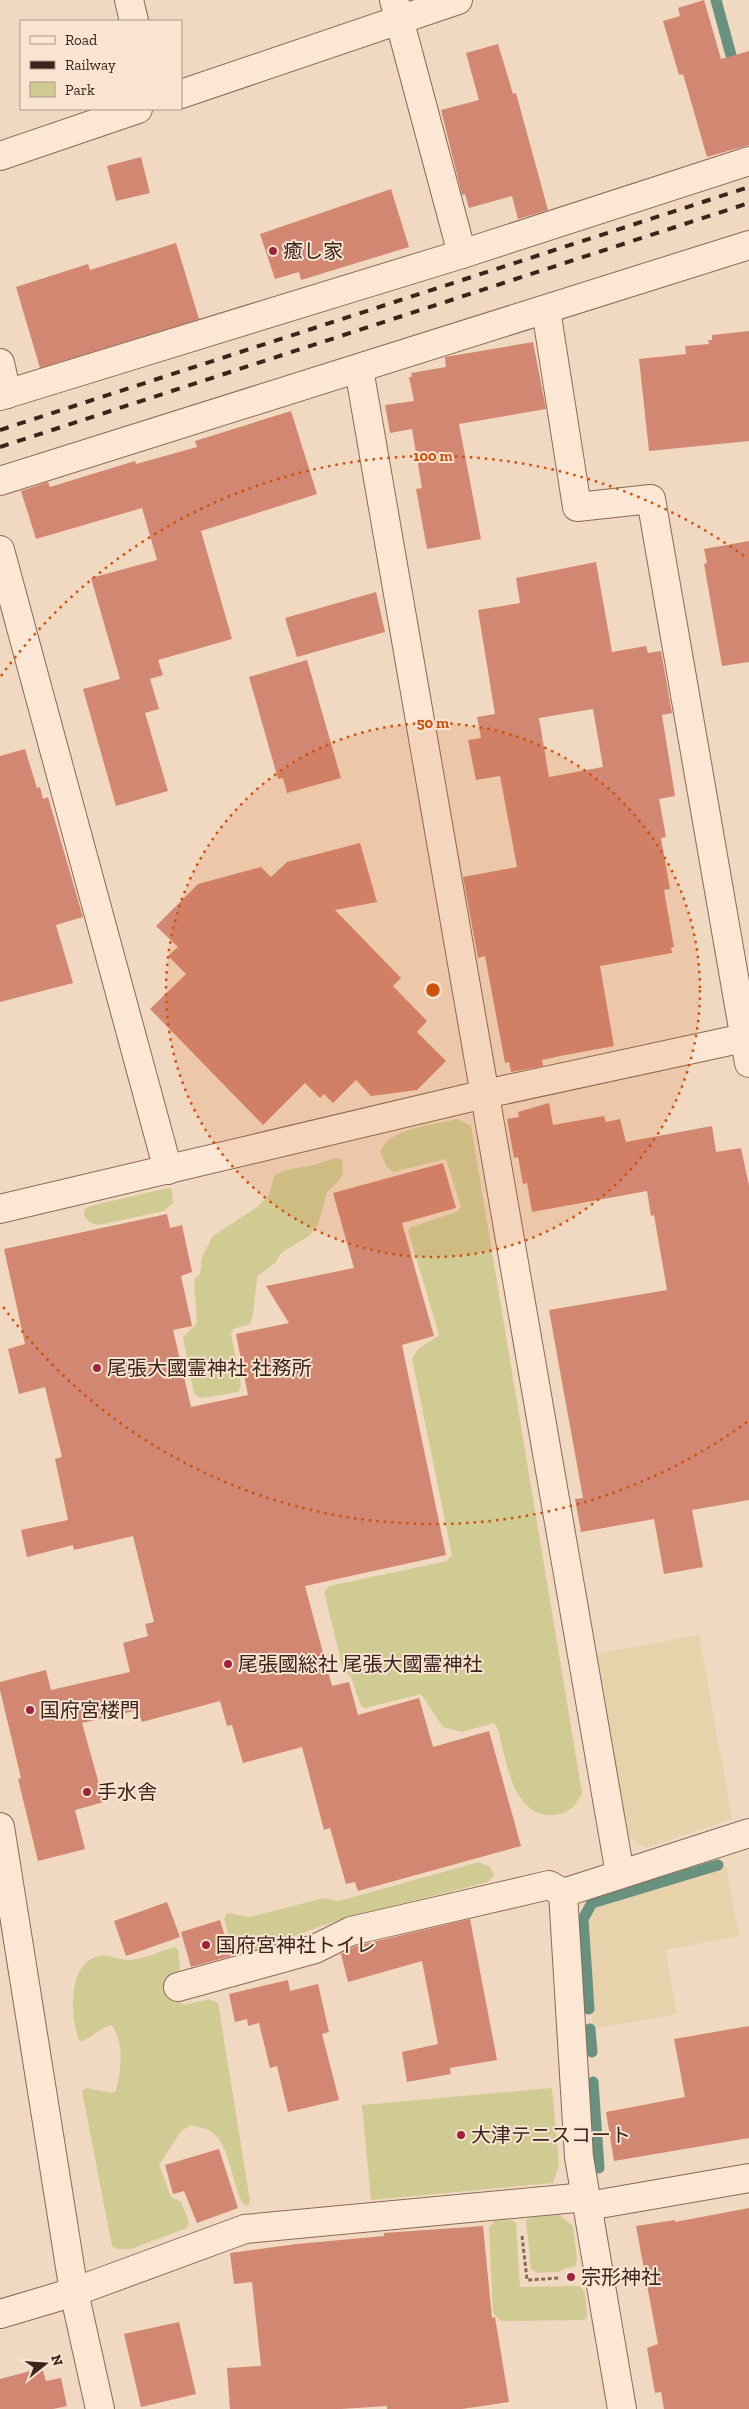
<svg xmlns="http://www.w3.org/2000/svg" width="749" height="2409" font-family="'Zilla Slab','Noto Sans JP',serif">
<style>
.farmland{fill:#e7d2ac}
.green{fill:#d0cb93}
.lines{fill:none;stroke-linecap:round;stroke-linejoin:round}
.stream{stroke:#69917f;stroke-width:11}
.building{fill:#d28772;fill-rule:evenodd}
.minor-casing{stroke:#8b6856;stroke-width:30}
.path{stroke:#8b6856;stroke-width:3;stroke-dasharray:4 2.5;stroke-linecap:butt}
.minor{stroke:#fbe7d3;stroke-width:28}
.rail{stroke:#3a241c;stroke-width:4;stroke-dasharray:9 9;stroke-linecap:butt}
.ring{fill:none;stroke:#ce510e;stroke-width:2.5;stroke-dasharray:2.5 5}
.poi-dot{fill:#9f223c;stroke:#f8e4d0;stroke-width:2}
.labels{text-anchor:middle;dominant-baseline:central;stroke-width:4;stroke-linejoin:round;paint-order:stroke}
.poi-label{font-size:20px;fill:#3a241c;stroke:#f8e4d0;text-anchor:start}
.centre{fill:#ce510e;stroke:#f8e4d0;stroke-width:2.5}
.ring-label{font-size:15px;text-anchor:middle;font-weight:bold;fill:#ce510e;stroke:#f8e4d0;stroke-width:4;stroke-linejoin:round;paint-order:stroke}
</style>
<rect width="100%" height="100%" fill="#f1d8c0"/>
<g class="farmland">
<path d="M699,1635l33,184 -87,29 -17,-11 -33,-183z"/>
<path d="M726,1866l13,70 -74,14 12,64 -84,15 -7,-110 8,-14z"/>
</g>
<g class="green">
<path d="M457,1119l14,7 111,667c-6,12 -13,21 -28,22 -42,3 -48,-56 -56,-86l-4,-6 -32,9 -19,-5 -22,-33 -56,14 -4,-2 -10,-29 -8,-7 -19,-79 6,-5 117,-25 5,-6 -40,-196 6,-10 21,-14 -31,-105 3,-3 45,-15 5,-5 -15,-48 -53,13 -6,-5 -7,-15c8,-24 54,-27 77,-33z"/>
<path d="M337,1158l5,1 1,14 -4,8 -12,11 -9,33 -9,11 -28,17 -5,9 -18,14c-4,16 -2,32 -8,48l-17,5 -2,5 10,50 -2,8 -38,6 -7,-4 -11,-57 14,-14 -3,-43 6,-6 2,-17 11,-21 44,-29 12,-12 5,-19c13,-8 25,-8 40,-11 8,-2 14,-6 23,-7z"/>
<path d="M168,1188l4,2 1,13 -9,8 -66,14 -9,-3 -5,-7 1,-6 5,-3z"/>
<path d="M479,1862l11,5 4,8 -6,7 -144,36 -105,38 -5,-1 -10,-37 3,-5 23,4 74,-19 15,3z"/>
<path d="M174,1947l4,3 2,18 -6,13v18l10,6 25,-6 9,4 32,198 -2,4h-4c-13,-20 -13,-62 -34,-74 -5,-3 -13,-4 -19,-6l-10,6 -22,34 12,32 10,5 8,20 -2,6 -56,21h-15l-4,-3 -30,-155 4,-3 25,5 5,-2c5,-23 9,-45 -4,-66 -13,3 -20,13 -32,17 -10,-20 -12,-74 13,-84 15,-6 22,2 37,2 14,-1 31,-9 44,-13z"/>
<path d="M552,2088l7,77 -6,18 -182,17 -9,-95z"/>
<path d="M559,2215l14,11 4,34 -2,6 -14,4 -1,2 -22,1 -7,-4 -5,-48 4,-4z"/>
<path d="M512,2220l4,3 4,64 60,-1 5,7 2,24 -3,3 -83,1 -8,-8 -4,-85 5,-7z"/>
</g>
<g class="lines">
<g class="stream">
<path d="M716,0l19,70"/>
<path d="M589,2009l-6,-90 9,-16 126,-38"/>
<path d="M590,2029l2,23"/>
<path d="M593,2082l6,86"/>
</g>
</g>
<g class="building">
<path d="M704,0l17,59 28,-8v94l-42,12 -24,-83 -4,1 -16,-54 17,-5 -2,-8z"/>
<path d="M498,44l15,50 3,-1 32,117 -30,9 -6,-23 -43,12 -4,-14 -3,1 -21,-85 38,-10 -13,-47z"/>
<path d="M141,157l9,36 -34,8 -9,-35z"/>
<path d="M391,189l18,58 -108,33 -2,-8 -24,7 -15,-45z"/>
<path d="M176,243l23,76 -159,49 -24,-81 72,-23 2,6z"/>
<path d="M749,331v110l-100,10 -10,-92 47,-5 -1,-8 24,-2 -1,-4h4v-5z"/>
<path d="M533,342l13,67 -87,15 22,115 -54,10 -11,-60 6,-1 -10,-59 -22,4 -5,-28 29,-4 -5,-24h3l-1,-4 35,-6 -1,-10z"/>
<path d="M291,411l26,83 -116,37 31,108 -74,21 5,15 -13,4 9,30 -14,4 23,78 -52,15 -33,-117 37,-10 -29,-101 66,-18 -15,-52 -106,31 -15,-48 27,-9 2,5 85,-26 1,3 61,-17 -2,-6z"/>
<path d="M749,541v121l-27,4 -18,-102 3,-1 -3,-14z"/>
<path d="M596,562l16,90 34,-6 2,7 13,-2 11,62 -10,2 13,81 -16,3 7,38 -5,1 9,51 -6,1 10,57 -3,1 1,5 -72,13 14,80 -54,10 -18,4 1,6 -32,6 -2,-10 -4,1 -20,-107 -7,2 -15,-81 54,-10 -17,-91 -24,4 -8,-40 13,-2 -4,-21 18,-3 -17,-104 42,-7 -4,-25zM593,709l10,58 -54,10 -10,-59z"/>
<path d="M376,592l9,40 -88,25 -12,-39z"/>
<path d="M307,660l34,118 -54,15 -4,-15 -5,1 -29,-102z"/>
<path d="M25,749l12,39 3,-1 3,12 5,-2 35,120 -27,8 17,58 -73,19v-246z"/>
<path d="M360,843l17,59 -42,8 66,68 -8,8 34,35 -10,11 29,29 -29,29 -46,6 -15,-16 -23,23 -9,-9 -4,4 -15,-15 -42,42 -113,-116 36,-35 -18,-18 10,-9 -22,-21 42,-42 63,-17 10,10 16,-15z"/>
<path d="M549,1103l4,22 51,-9 2,6 14,-3 6,23 86,-16 4,26 25,-4 8,38v314l-57,10 11,57 -39,7 -10,-55 -73,13 -6,-33 8,-1 -34,-188 118,-20 -13,-75 -3,1 -4,-25 -115,21 -5,-29 -4,1 -5,-27 -4,1 -7,-39 12,-2 -1,-5z"/>
<path d="M443,1163l13,45 -54,15 32,113 -32,9 44,210 -141,31 27,100 17,-4 9,33 61,-17 14,49 56,-16 32,115 -163,45 -3,-9 -9,2 -16,-56 -6,2 -22,-83 -59,16 -11,-38 -5,1 -7,-25 -78,21 -4,-12 -56,13 22,79 -29,8 10,39 -47,12 -20,-82 3,-1 -21,-88v-8l46,-12 5,20 79,-18 -7,-29 25,-7 -3,-12 9,-2 -21,-86 -59,14 -1,-5 -46,12 -6,-27 47,-10 -13,-61 7,-2 -17,-70 -26,7 -11,-45 17,-5 -21,-95 163,-35 3,14 12,-3 10,47 -11,4 11,50 -19,4 18,77 57,-12 -12,-61 53,-11 -23,-37 88,-18 -21,-75z"/>
<path d="M167,1902l13,35 -54,19 -12,-35z"/>
<path d="M470,1919l27,141 -47,8 1,6 -44,8 -5,-30 36,-8 -16,-83 -74,21 -7,-28 15,-8z"/>
<path d="M220,1920l11,36 -40,11 -10,-35z"/>
<path d="M288,1980l2,11 28,-7 11,48 -7,2 17,66 -51,12 -11,-46 -7,2 -11,-45 -11,3 -1,-7 -12,3 -6,-28z"/>
<path d="M749,2026v112l-135,23 -8,-49 79,-15 -11,-58z"/>
<path d="M219,2149l19,59 -41,15 -13,-32 -11,3 -8,-29z"/>
<path d="M749,2208v201h-85l-3,-17 -6,1 -8,-45 11,-4 -22,-118 39,-6v2z"/>
<path d="M483,2226l9,92 3,-1 14,85 -47,7h-75v-3l-46,3h-111l-3,-41 34,-2 -9,-84 -18,2 -4,-31 67,-9 87,-8v-3z"/>
<path d="M179,2322l17,72 -55,13 -17,-73z"/>
<path d="M42,2368l4,13 15,-3 6,28 -14,3h-53v-30z"/>
</g>
<g class="lines">
<defs>
<g id="minor">
<path d="M129,0l5,21"/>
<path d="M394,0l68,254"/>
<path d="M181,94l277,-94"/>
<path d="M0,156l138,-47"/>
<path d="M546,310l31,197 74,-8 98,564"/>
<path d="M0,363l7,31"/>
<path d="M359,369l261,1505"/>
<path d="M0,396l462,-142 287,-93"/>
<path d="M0,481l749,-236"/>
<path d="M0,550l168,620"/>
<path d="M0,1209l485,-115 264,-57"/>
<path d="M0,1827l74,465 26,117"/>
<path d="M178,1987l137,-38 36,-18 198,-46 14,8"/>
<path d="M588,2206l161,-28"/>
<path d="M0,2314l74,-22 171,-63 341,-32"/>
<path d="M622,2409l-43,-252 -16,-264 186,-60"/>
</g>
</defs>
<use href="#minor" class="minor-casing"/>
<path class="path" d="M522,2236l5,44 33,-2"/>
<use href="#minor" class="minor"/>
<g class="rail">
<path d="M0,430l749,-243"/>
<path d="M0,447l749,-244"/>
</g>
</g>
<circle cx="433" cy="990" r="267" fill="#ce510e" fill-opacity=".12"/>
<g class="ring">
<circle cx="433" cy="990" r="267"/>
<path d="M747 1422A534 534 0 0 1 1 1304M1 676A534 534 0 0 1 747 558"/>
</g>
<g class="poi-dot">
<circle cx="273" cy="251" r="5"/>
<circle cx="97" cy="1368" r="5"/>
<circle cx="228" cy="1664" r="5"/>
<circle cx="30" cy="1710" r="5"/>
<circle cx="87" cy="1792" r="5"/>
<circle cx="206" cy="1945" r="5"/>
<circle cx="461" cy="2135" r="5"/>
<circle cx="571" cy="2277" r="5"/>
</g>
<g class="labels">
<g class="poi-label">
<text x="283" y="251">癒し家</text>
<text x="107" y="1368">尾張大國霊神社 社務所</text>
<text x="238" y="1664">尾張國総社 尾張大國霊神社</text>
<text x="40" y="1710">国府宮楼門</text>
<text x="97" y="1792">手水舎</text>
<text x="216" y="1945">国府宮神社トイレ</text>
<text x="471" y="2135">大津テニスコート</text>
<text x="581" y="2277">宗形神社</text>
</g>
</g>
<circle cx="433" cy="990" r="8" class="centre"/>
<g class="ring-label">
<text x="433" y="461">100 m</text>
<text x="433" y="728">50 m</text>
</g>
<rect x="20" y="20" width="162" height="90" fill="#f8e4d0" stroke="#ac9788"/>
<rect x="30" y="36" width="25" height="8" fill="#fbe7d3" stroke="#ac9788"/>
<text x="65" y="45" font-size="15" fill="#3a241c">Road</text>
<rect x="30" y="61" width="25" height="8" fill="#3a241c" stroke="#ac9788"/>
<text x="65" y="70" font-size="15" fill="#3a241c">Railway</text>
<rect x="30" y="82" width="25" height="15" fill="#d0cb93" stroke="#ac9788"/>
<text x="65" y="95" font-size="15" fill="#3a241c">Park</text>
<g transform="translate(45 2364) rotate(73)" stroke="#f8e4d0" stroke-width="4" paint-order="stroke">
<path d="M0-4L9 19L0 12L-9 19Z" fill="#3a241c"/>
<text y="-8" font-size="14" font-weight="bold" text-anchor="middle" fill="#3a241c">N</text>
</g>
</svg>
